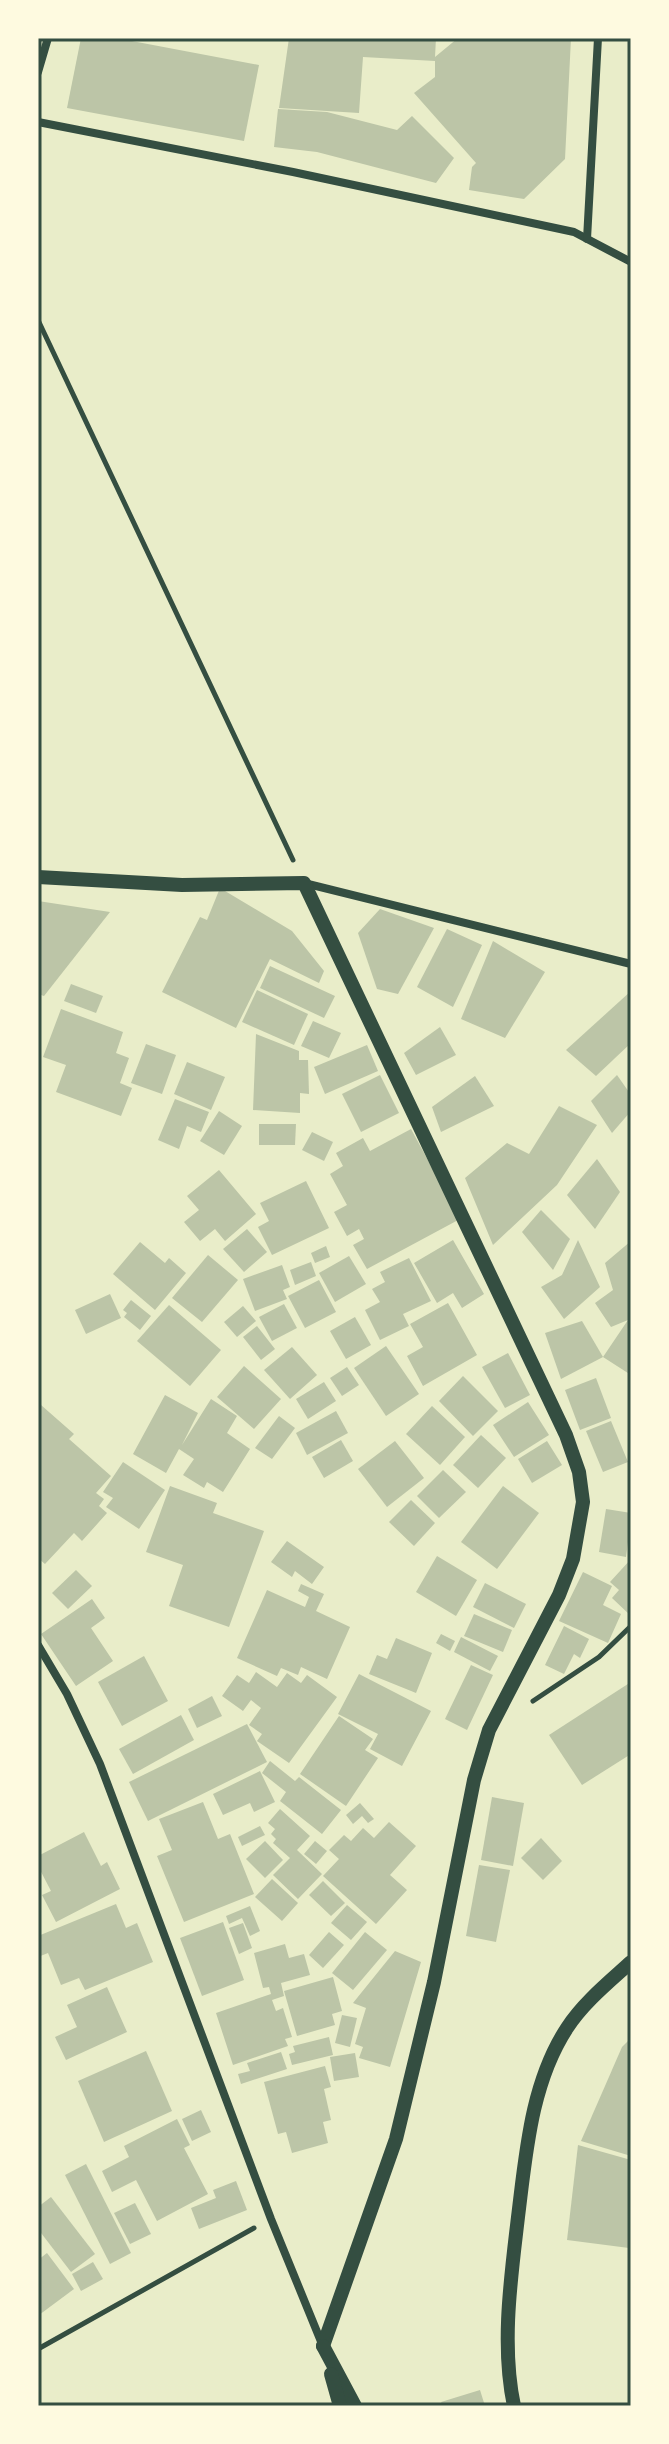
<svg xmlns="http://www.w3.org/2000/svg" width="669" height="2444" font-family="'Open Sans',sans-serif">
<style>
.building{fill:#bcc5a7}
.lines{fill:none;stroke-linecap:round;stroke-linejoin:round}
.path{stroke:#344e41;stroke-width:5}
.minor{stroke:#344e41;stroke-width:8}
.tertiary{stroke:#344e41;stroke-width:14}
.neatline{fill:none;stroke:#344e41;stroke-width:3}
</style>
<rect width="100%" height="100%" fill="#e9edc9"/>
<g class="building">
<path d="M81,38h35l143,27 -15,76 -177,-33z"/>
<path d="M289,38h147l-1,19 23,-19h113l-6,121 -41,40 -55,-9 3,-23 4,-4 -62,-70 21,-16v-16l-72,-4 -4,56 -80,-5z"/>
<path d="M278,109l49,3 70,18 15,-14 42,42 -18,25 -119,-31 -43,-5z"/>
<path d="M220,888l72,43 32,40 -5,12 -49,-24 -34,69 -74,-36 38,-75 7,3z"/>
<path d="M38,901l72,11 -66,84 -6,-2z"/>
<path d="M380,909l54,19 -36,66 -21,-5 -19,-56z"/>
<path d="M447,929l35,16 -29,62 -36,-20z"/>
<path d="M493,941l52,31 -40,66 -44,-19z"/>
<path d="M270,966l65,30 -11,22 -64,-30z"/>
<path d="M71,984l32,12 -7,17 -32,-12z"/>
<path d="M257,990l51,24 -14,31 -52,-23z"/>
<path d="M631,991v52l-35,33 -30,-26z"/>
<path d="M61,1009l62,23 -7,21 13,5 -9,25 12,5 -11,28 -65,-24 10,-27 -23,-8z"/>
<path d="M313,1021l28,12 -12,25 -28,-12z"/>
<path d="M440,1027l16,28 -40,20 -12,-22z"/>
<path d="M256,1034l43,17v9h9l1,34 -9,-1v20l-47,-3z"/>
<path d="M146,1044l30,11 -14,39 -31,-11z"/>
<path d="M367,1045l11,26 -53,23 -11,-27z"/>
<path d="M187,1062l38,15 -14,33 -37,-16z"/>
<path d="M380,1075l19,38 -38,19 -19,-38z"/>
<path d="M617,1075l14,20v16l-19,22 -21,-32z"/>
<path d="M475,1076l19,30 -53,26 -9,-25z"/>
<path d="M175,1099l34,13 -8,20 -14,-6 -8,23 -21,-9z"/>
<path d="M559,1106l38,19 -40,60 -64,60 -28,-67 42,-35 22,11z"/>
<path d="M219,1111l23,15 -18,29 -24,-14z"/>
<path d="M259,1124h37l-1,21h-36z"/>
<path d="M411,1129l49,90 -93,50 -14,-24 11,-6 -5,-10 -12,7 -13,-24 13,-7 -17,-31 13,-8 -7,-13 27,-15 7,13z"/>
<path d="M312,1132l21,10 -9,19 -22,-11z"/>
<path d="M597,1159l23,33 -25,37 -28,-34z"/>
<path d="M219,1170l37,44 -31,27 -10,-12 -15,12 -16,-19 15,-12 -12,-14z"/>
<path d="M306,1181l23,47 -57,27 -14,-28 11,-6 -9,-18z"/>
<path d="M541,1210l29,29 -17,31 -31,-38z"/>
<path d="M247,1229l20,23 -23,20 -21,-23z"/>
<path d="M453,1240l31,54 -22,14 -9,-15 -16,10 -23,-40z"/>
<path d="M578,1240l22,47 -36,32 -23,-32 21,-12z"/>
<path d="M631,1241v77l-3,2 3,1v54l-28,-18 25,-37 -17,7 -16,-24 18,-13 -8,-27z"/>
<path d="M140,1242l25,21 4,-5 17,15 -31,37 -42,-36z"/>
<path d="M326,1246l4,11 -15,6 -4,-10z"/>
<path d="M208,1255l30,25 -36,42 -30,-24z"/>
<path d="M349,1256l17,28 -31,18 -16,-29z"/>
<path d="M409,1258l22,43 -28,13 6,12 -29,14 -15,-30 15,-8 -8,-13 13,-7 -5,-10z"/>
<path d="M311,1262l5,14 -21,9 -5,-15z"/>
<path d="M282,1265l8,22 -7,3 4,9 -32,12 -12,-32z"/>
<path d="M319,1280l17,32 -31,16 -17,-32z"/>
<path d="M110,1294l11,24 -35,16 -11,-24z"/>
<path d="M131,1300l20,16 -11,14 -16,-13 3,-4 -4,-3z"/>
<path d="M448,1303l29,52 -54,31 -16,-30 16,-9 -13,-23z"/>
<path d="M284,1304l13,24 -25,13 -13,-24z"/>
<path d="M169,1305l52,45 -31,36 -53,-45z"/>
<path d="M243,1306l13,15 -19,16 -13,-15z"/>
<path d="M355,1317l16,28 -25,14 -16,-28z"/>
<path d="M582,1321l21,36 -42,22 -16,-46z"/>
<path d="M257,1326l18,23 -14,11 -18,-23z"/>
<path d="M386,1346l33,48 -33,22 -32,-48z"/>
<path d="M292,1347l25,28 -27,24 -26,-29z"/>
<path d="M508,1353l22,42 -25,13 -23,-41z"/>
<path d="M244,1366l37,33 -27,30 -37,-32z"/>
<path d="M347,1367l12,18 -17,11 -12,-18z"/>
<path d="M463,1376l35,35 -25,25 -34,-35z"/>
<path d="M596,1378l15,40 -31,12 -15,-40z"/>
<path d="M324,1382l12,19 -28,18 -12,-20z"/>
<path d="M165,1395l33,18 -16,32 29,-46 26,17 -10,17 23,16 -27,43 -16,-10 -3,6 -21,-13 11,-16 -15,-10 -13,24 -33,-19z"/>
<path d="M528,1402l21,33 -35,22 -21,-32z"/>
<path d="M41,1405l33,29 -5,5 42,37 -15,17 8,6 -5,7 8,7 -25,28 -8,-8 -29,31 -7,-6v-149z"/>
<path d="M432,1406l33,31 -25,28 -34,-31z"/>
<path d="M336,1411l12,22 -41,22 -11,-22z"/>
<path d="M279,1416l16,12 -23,31 -17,-11z"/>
<path d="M611,1421l17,41 -25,10 -17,-41z"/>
<path d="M481,1435l25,23 -28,30 -25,-23z"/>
<path d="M341,1440l12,21 -29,17 -12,-21z"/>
<path d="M395,1441l29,37 -37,29 -29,-38z"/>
<path d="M547,1441l15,24 -30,18 -14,-24z"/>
<path d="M123,1462l42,28 -26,39 -33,-22 7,-9 -10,-6z"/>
<path d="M443,1470l23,22 -27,26 -22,-22z"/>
<path d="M170,1486l47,17 -4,10 51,18 -35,96 -60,-21 14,-41 -37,-13z"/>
<path d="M503,1486l36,27 -42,56 -36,-27z"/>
<path d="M411,1500l24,23 -21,23 -25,-24z"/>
<path d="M606,1509l25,4v29h-3l-2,15 -27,-5z"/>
<path d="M287,1541l37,26 -12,17 -17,-13 -3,6 -21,-15z"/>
<path d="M437,1556l40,24 -21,36 -40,-24z"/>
<path d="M631,1559v57l-19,-18 7,-8 -9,-8z"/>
<path d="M76,1570l16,16 -24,23 -16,-16z"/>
<path d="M583,1572l29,14 -9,19 18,9 -13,29 -49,-22z"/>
<path d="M485,1583l41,21 -12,24 -41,-21z"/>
<path d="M301,1584l23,10 -8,17 34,16 -23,52 -26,-12 -3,8 -17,-7 -4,8 -40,-18 30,-68 38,17 4,-10 -11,-6z"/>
<path d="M92,1599l13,19 -14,10 22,33 -37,25 -35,-52z"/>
<path d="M474,1614l38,16 -9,22 -39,-16z"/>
<path d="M564,1626l25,13 -9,19 -6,-4 -10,20 -19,-9z"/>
<path d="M441,1634l14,7 -5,10 -14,-8z"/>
<path d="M461,1637l37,19 -8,15 -36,-19z"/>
<path d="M396,1638l36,15 -16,40 -47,-19 8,-19 10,4z"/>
<path d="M144,1656l24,45 -46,25 -24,-44z"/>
<path d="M471,1665l22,10 -26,55 -22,-11z"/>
<path d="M256,1672l21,15 10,-14 14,10 6,-8 30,22 -48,66 -32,-22 5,-7 -13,-9 12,-17 -10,-8 -8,11 -21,-15 15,-21 12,8z"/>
<path d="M359,1674l72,37 -29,55 -32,-17 8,-15 -40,-20z"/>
<path d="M631,1682v72l-49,31 -33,-50z"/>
<path d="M212,1696l10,20 -25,12 -9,-19z"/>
<path d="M181,1715l13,25 -61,34 -14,-25z"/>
<path d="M339,1716l34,23 -8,11 13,8 -32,48 -46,-32z"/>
<path d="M247,1724l20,38 -119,59 -19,-39z"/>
<path d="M270,1761l25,20 4,-4 42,33 -19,24 -42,-33 6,-9 -24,-19z"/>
<path d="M260,1771l15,31 -21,10 -4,-9 -27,12 -10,-21z"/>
<path d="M492,1797l32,6 -11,63 -32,-6z"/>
<path d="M203,1802l15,37 12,-5 24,60 -70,28 -27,-66 15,-6 -13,-31z"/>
<path d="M360,1803l14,16 -6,4 -6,-7 -9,8 -7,-9z"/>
<path d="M280,1809l30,27 -13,14 25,24 -24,25 -25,-24 17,-17 -17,-15 3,-4 -5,-5 4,-5 -7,-6z"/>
<path d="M389,1822l27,24 -26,29 17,15 -31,34 -53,-48 16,-17 -10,-9 15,-15 7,6 12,-13 11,10z"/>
<path d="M260,1826l5,9 -23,11 -4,-9z"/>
<path d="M84,1832l17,34 6,-4 13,27 -64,33 -14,-27 9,-4 -13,-25v-10z"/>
<path d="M541,1838l21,23 -19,19 -22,-22z"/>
<path d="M265,1841l18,19 -18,18 -19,-19z"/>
<path d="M315,1841l12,10 -11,13 -12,-10z"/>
<path d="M479,1865l31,5 -14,72 -30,-6z"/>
<path d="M272,1879l26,24 -16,18 -27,-24z"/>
<path d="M323,1881l22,22 -14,13 -22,-21z"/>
<path d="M116,1904l10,24 11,-5 16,39 -68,28 -6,-12 -18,7 -13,-32 -10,4v-21z"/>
<path d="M347,1905l20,17 -16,18 -20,-17z"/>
<path d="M250,1906l10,25 -10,5 -8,-18 -13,6 -3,-8z"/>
<path d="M223,1922l21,58 -42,16 -22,-58z"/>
<path d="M243,1923l9,25 -13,6 -10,-26z"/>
<path d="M329,1932l15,13 -21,23 -14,-13z"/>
<path d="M365,1932l22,18 -34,40 -21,-17z"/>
<path d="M285,1944l4,14 15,-4 6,21 -29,8 3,13 -12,4 4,11 7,-3 9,29 -7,2 3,7 -55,19 -17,-52 55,-19 -2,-7 -6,1 -9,-35z"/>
<path d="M395,1951l26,11 -31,105 -31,-9 4,-11 -8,-3 11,-36 -13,-5z"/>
<path d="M333,1977l9,34 -10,3 3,11 -38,11 -13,-45z"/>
<path d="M107,1987l20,45 -61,28 -11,-23 22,-10 -10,-22z"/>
<path d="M342,2015l15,3 -7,29 -15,-4z"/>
<path d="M329,2037l4,18 -41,10 -3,-11 6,-2 -2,-6z"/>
<path d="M631,2038v118l-50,-15 41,-94z"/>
<path d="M146,2051l26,60 -68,31 -26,-61z"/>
<path d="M281,2052l6,17 -46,15 -3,-10 12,-3 -3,-8z"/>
<path d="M355,2053l4,24 -25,4 -4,-24z"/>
<path d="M325,2066l6,21 -7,2 7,31 -8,2 5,21 -36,10 -6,-21 -8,2 -14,-52z"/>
<path d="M201,2110l10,22 -19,9 -10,-22z"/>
<path d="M177,2119l13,26 -6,3 24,46 -51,27 -21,-41 -24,12 -10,-21 27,-14 -5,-11z"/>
<path d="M578,2145l53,15 -2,88 -62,-8z"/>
<path d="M86,2164l45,89 -21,11 -45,-89z"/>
<path d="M236,2181l11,29 -48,19 -8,-21 25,-10 -3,-8z"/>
<path d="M51,2197l44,57 -24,18 -33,-43v-22z"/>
<path d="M135,2203l16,31 -21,10 -16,-31z"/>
<path d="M47,2253l27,36 -35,26 -1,-55z"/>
<path d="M93,2262l10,17 -22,12 -9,-17z"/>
<path d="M480,2390l5,16h-42l-2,-4z"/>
</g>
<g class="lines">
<g class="path">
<path d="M38,320l255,540"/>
<path d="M533,1701l66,-44 32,-31"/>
<path d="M38,2349l216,-121"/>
</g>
<g class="minor">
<path d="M38,72l10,-34"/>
<path d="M38,122l255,50 281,60 57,30"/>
<path d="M587,239l11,-201"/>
<path d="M304,883l327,81"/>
<path d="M38,1645l29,49 33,70 171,455 51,125"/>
</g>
<g class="tertiary">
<path d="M38,877l144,8 122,-2 262,552 13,37 4,30 -10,57 -14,36 -70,135 -15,50 -40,202 -38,157 -73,207"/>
<path d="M323,2346l32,60"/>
<path d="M331,2374l9,32"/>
<path d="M514,2406c-13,-61 -3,-129 4,-189 8,-64 13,-134 49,-189 16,-25 42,-46 64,-66"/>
</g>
</g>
<rect width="669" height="2444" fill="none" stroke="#fefae0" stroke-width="80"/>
<rect x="40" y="40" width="589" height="2364" class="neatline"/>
</svg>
